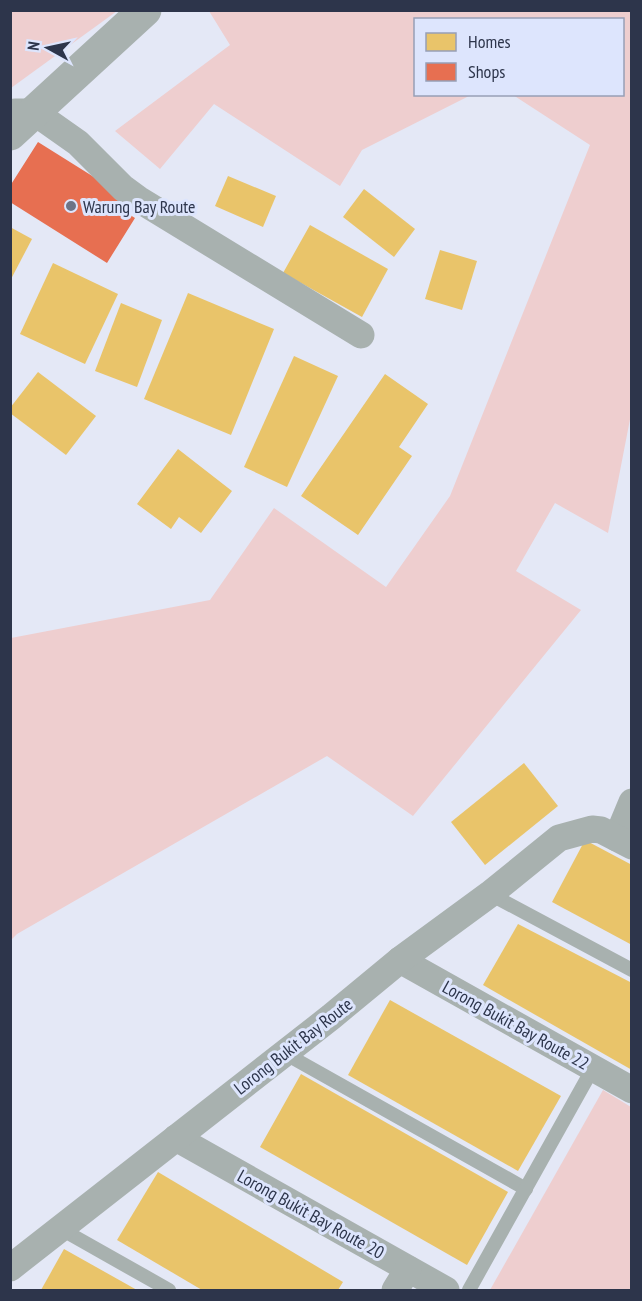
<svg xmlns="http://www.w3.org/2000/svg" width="642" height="1301" font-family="'PT Sans Narrow',sans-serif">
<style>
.green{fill:#eececf}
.homes{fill:#e9c46a}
.shops{fill:#e76f51}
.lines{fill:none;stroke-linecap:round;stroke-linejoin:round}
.service{stroke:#a8b1af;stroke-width:14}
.minor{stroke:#a8b1af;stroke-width:27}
.tertiary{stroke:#a8b1af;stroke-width:33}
.poi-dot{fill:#6d7487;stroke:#dde5fd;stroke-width:2}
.labels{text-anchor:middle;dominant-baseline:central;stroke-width:6;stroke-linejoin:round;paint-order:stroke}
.poi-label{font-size:18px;fill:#2d354b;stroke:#dde5fd;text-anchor:start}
.street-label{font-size:18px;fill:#2d354b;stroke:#dde5fd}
</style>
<rect width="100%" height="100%" fill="#e4e8f6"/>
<g class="green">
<path d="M11,10h106v1l-106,77z"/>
<path d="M209,11h422l1,398 -24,124 -53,-30 -39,68 65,39 -168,206 -86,-60 -310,178 -6,6v-302l199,-38 64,-92 112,79 64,-91 140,-351 -77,-50 109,-1v-74h-206v74l55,1 -109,55 -22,36 -126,-82 -54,65 -45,-38 115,-86z"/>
<path d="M603,1090l28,17v183h-141z"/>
</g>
<g class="homes">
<path d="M228,176l48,20 -13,31 -48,-21z"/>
<path d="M364,189l51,40 -21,28 -51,-40z"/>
<path d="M310,225l78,44 -26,48 -79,-44z"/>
<path d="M10,227l22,12 -22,42z"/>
<path d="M440,250l37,11 -15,49 -37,-11z"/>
<path d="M53,263l65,31 -33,70 -65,-30z"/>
<path d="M188,293l86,36 -43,106 -87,-36z"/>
<path d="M121,303l41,17 -25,67 -42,-16z"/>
<path d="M294,356l44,20 -51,111 -43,-20z"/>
<path d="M38,372l58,44 -30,39 -56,-42v-5z"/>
<path d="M385,374l43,30 -29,43 13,9 -54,79 -57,-39z"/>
<path d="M178,449l54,42 -31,42 -22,-16 -8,12 -34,-25z"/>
<path d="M524,763l34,43 -73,59 -34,-43z"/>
<path d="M585,840l47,25v80l-80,-43z"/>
<path d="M518,924l114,59v87l-149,-85z"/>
<path d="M390,1000l171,96 -43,75 -170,-96z"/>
<path d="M301,1074l207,118 -41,73 -207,-118z"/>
<path d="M158,1172l185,110 -5,8h-136l-85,-50z"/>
<path d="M64,1249l73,41h-96z"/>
</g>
<path class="shops" d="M38,142l91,57 -7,11 13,8 -28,45 -97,-61v-16z"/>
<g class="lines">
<g class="service">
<path d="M490,894l142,76"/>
<path d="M284,1053l242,136"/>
<path d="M61,1229l108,61"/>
<path d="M469,1290l124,-222"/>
</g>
<g class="minor">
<path d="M15,112h19l44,31 45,45 15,11 223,136"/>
<path d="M617,838l15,-36"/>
<path d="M400,960l232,130"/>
<path d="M176,1138l270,152"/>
<path d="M10,1268l321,-251 69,-57 90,-66 69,-56 33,-9 9,1 31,16"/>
<path d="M395,1290l13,-21"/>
</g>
<path class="tertiary" d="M10,134l135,-124"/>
</g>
<circle class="poi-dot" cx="71" cy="206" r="6"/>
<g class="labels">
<g class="poi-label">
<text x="83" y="206">Warung Bay Route</text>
</g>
<g class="street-label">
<text transform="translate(516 1025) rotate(29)">Lorong Bukit Bay Route 22</text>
<text transform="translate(293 1046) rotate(-38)">Lorong Bukit Bay Route</text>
<text transform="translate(311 1214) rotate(29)">Lorong Bukit Bay Route 20</text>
</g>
</g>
<rect width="642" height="1301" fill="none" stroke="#2d354b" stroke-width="24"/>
<rect x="414" y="18" width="210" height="78" fill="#dde5fd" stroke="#979fb6" stroke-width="1.5"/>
<rect x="426" y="33" width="30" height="18" fill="#e9c46a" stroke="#979fb6" stroke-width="1.5"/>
<text x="468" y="48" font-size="18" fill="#2d354b">Homes</text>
<rect x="426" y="63" width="30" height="18" fill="#e76f51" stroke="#979fb6" stroke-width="1.5"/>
<text x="468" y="78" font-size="18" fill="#2d354b">Shops</text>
<g transform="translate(48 48) rotate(278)" stroke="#dde5fd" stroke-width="4.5" paint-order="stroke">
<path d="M0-4.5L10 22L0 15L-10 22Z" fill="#2d354b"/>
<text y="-9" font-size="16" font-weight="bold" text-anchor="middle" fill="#2d354b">N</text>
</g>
</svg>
